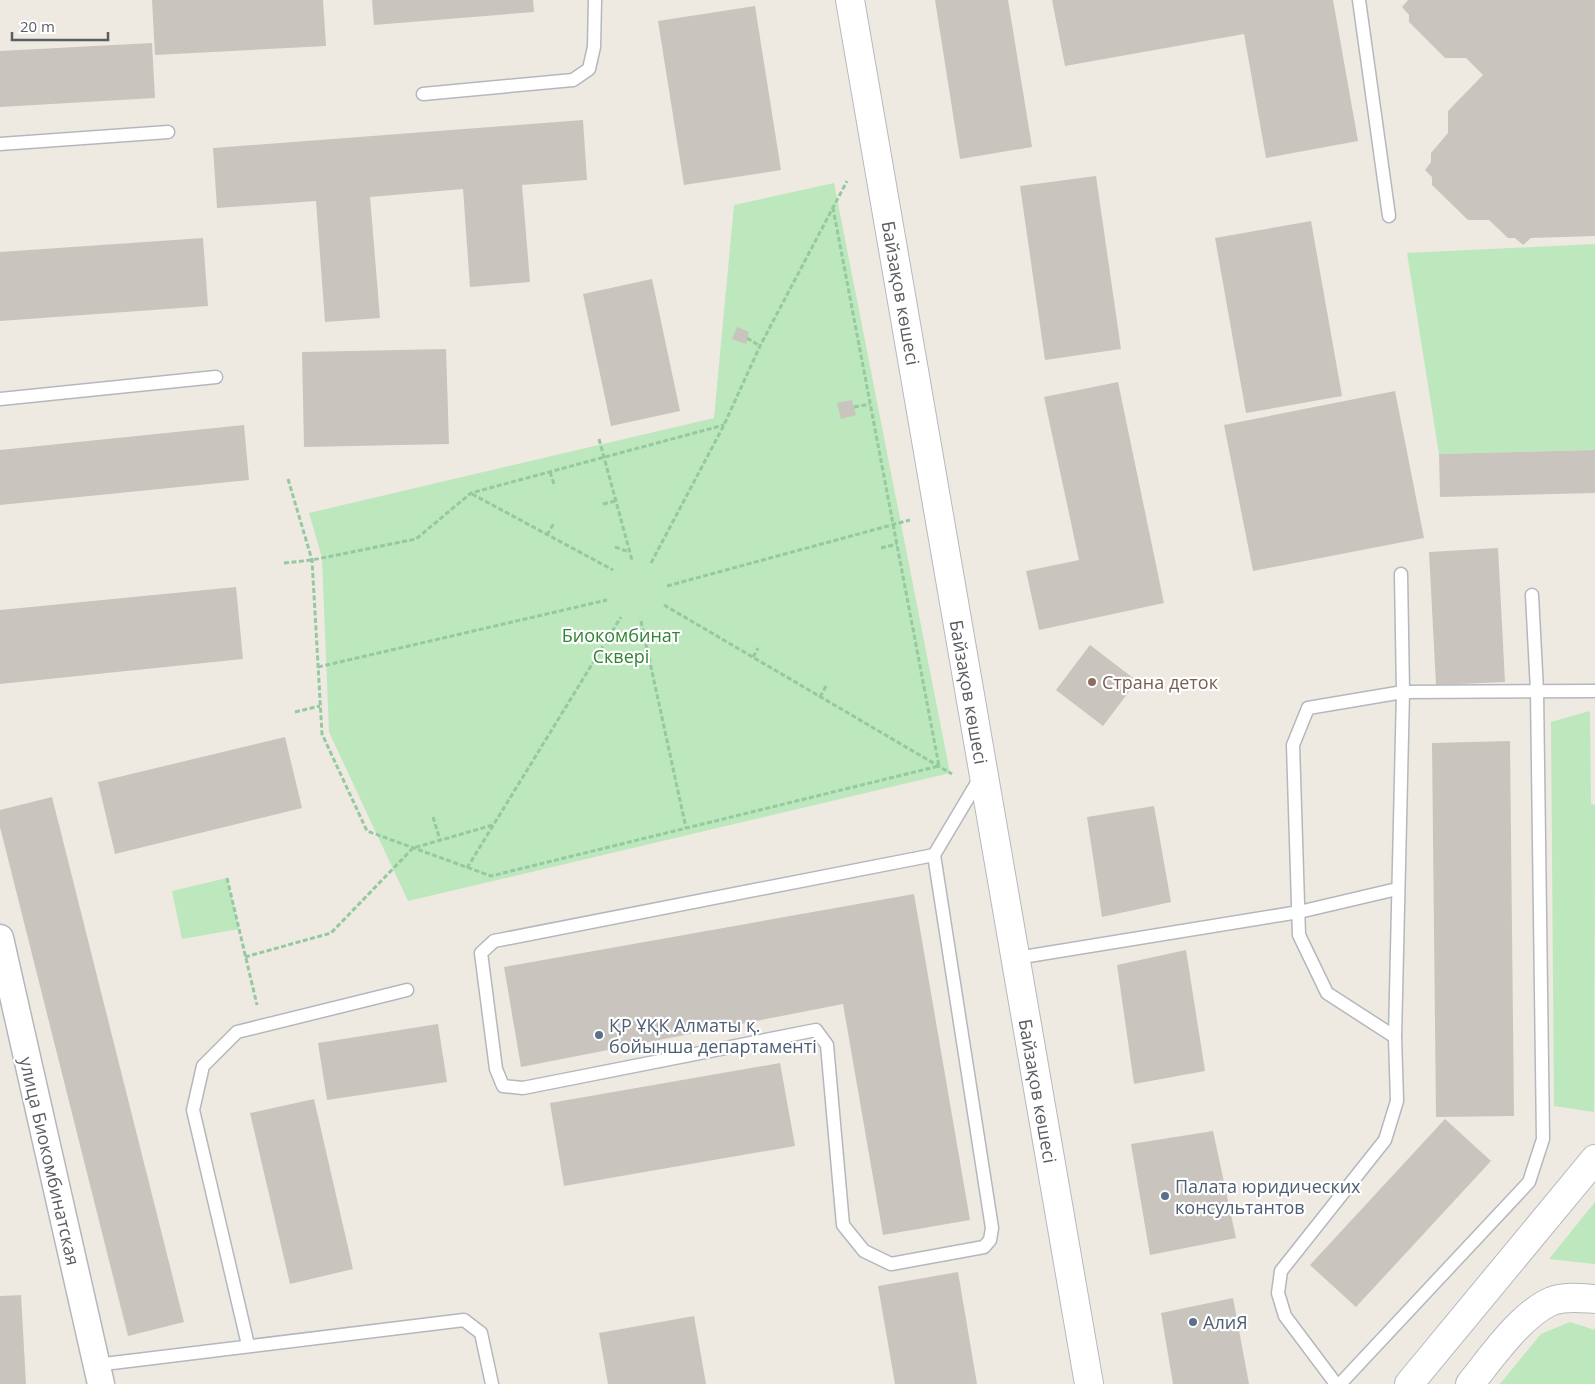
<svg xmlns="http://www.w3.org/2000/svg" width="1595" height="1384" font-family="'Open Sans',sans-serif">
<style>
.green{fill:#bde7bc}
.building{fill:#c9c5be}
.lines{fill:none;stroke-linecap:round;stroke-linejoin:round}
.lane-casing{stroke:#b4b8bd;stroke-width:15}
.street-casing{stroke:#b4b8bd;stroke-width:29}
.secondary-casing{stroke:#b5b9bf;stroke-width:30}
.path{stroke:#94c9a2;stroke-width:3;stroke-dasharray:5 2.5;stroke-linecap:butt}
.lane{stroke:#fff;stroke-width:12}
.street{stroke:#fff;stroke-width:26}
.secondary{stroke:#fff;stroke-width:28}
.education-dot{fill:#8d6e63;stroke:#fff;stroke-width:2}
.service-dot{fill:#5c6f8a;stroke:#fff;stroke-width:2}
.labels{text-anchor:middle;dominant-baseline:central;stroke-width:4.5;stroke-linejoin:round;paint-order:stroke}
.street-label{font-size:18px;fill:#5a5e63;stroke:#fff}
.park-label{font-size:18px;fill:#2f8531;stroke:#fff}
.education-label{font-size:18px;fill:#785e54;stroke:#fff;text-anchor:start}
.service-label{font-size:18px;fill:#4e5e75;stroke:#fff;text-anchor:start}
</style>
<rect width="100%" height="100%" fill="#eeeae1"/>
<g class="green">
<path d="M834,183l116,590 -542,128 -79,-169 -7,-174 -13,-45 405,-95 20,-213z"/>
<path d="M1595,244v206l-156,4 -32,-201z"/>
<path d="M1590,711l1,93 4,1 -1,307 -40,-6 -3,-384z"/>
<path d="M227,878l12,51 -57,10 -10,-48z"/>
<path d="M1595,1202v62l-46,-5z"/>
<path d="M1570,1322l25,8v54h-95l41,-50z"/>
</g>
<g class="building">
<path d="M152,0h171l3,46 -171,9z"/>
<path d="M372,0h161l1,12 -160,13z"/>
<path d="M935,0h73l24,147 -72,12z"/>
<path d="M1052,0h281l25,141 -92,17 -22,-124 -179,32z"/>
<path d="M1408,0h187v236l-64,2 -8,7 -8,-7h-7l-19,-18h-21l-36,-35v-8l-7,-7 6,-8v-9l17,-20v-22l35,-36 -17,-17h-21l-36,-36v-7l-7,-8z"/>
<path d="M755,6l26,164 -97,15 -26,-164z"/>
<path d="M152,43l3,55 -155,9v-56z"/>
<path d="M583,120l4,60 -65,5 8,97 -60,5 -7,-98 -93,8 10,121 -55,4 -9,-121 -99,7 -4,-60z"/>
<path d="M1096,176l25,173 -76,11 -25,-174z"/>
<path d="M1311,221l31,175 -96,17 -31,-175z"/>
<path d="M203,238l5,68 -208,15v-69z"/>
<path d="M652,279l28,132 -69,15 -28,-132z"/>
<path d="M737,327l12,5 -3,12 -14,-5z"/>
<path d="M446,349l3,95 -145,3 -2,-95z"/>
<path d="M1118,382l46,221 -125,27 -13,-59 53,-11 -35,-163z"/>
<path d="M1395,391l29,147 -171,33 -29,-146z"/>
<path d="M852,400l4,15 -15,4 -4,-16z"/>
<path d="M244,425l5,55 -249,25v-55z"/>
<path d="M1595,450v43l-155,4 -1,-43z"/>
<path d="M1498,548l7,134 -69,3 -7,-133z"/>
<path d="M236,587l7,72 -243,25v-74z"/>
<path d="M1090,645l47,36 -34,45 -47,-36z"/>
<path d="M285,737l17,71 -187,46 -17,-72z"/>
<path d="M1510,741l4,375 -78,1 -4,-374z"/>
<path d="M52,797l132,525 -56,14 -128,-509v-17z"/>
<path d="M1154,806l17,96 -69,15 -15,-100z"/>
<path d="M914,894l56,326 -87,15 -40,-231 -322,63 -17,-100z"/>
<path d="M1186,950l19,121 -71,13 -17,-119z"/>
<path d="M438,1024l9,58 -120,18 -9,-57z"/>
<path d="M780,1063l15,83 -231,40 -14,-83z"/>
<path d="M314,1099l39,170 -63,15 -40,-171z"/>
<path d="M1445,1119l46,42 -135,146 -46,-42z"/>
<path d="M1213,1131l23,107 -86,17 -19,-111z"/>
<path d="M958,1272l19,112h-82l-17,-98z"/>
<path d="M21,1295l5,89h-26v-88z"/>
<path d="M1233,1298l16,86h-76l-12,-71z"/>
<path d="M694,1316l12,68h-98l-9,-51z"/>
</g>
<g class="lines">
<defs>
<g id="lane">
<path d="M1359,0l30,216"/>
<path d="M423,94l150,-14 16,-11 5,-22 1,-47"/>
<path d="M0,144l168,-12"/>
<path d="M0,399l216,-22"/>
<path d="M934,855l-440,86 -13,12 15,116 7,17 20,2 293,-58 11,15 16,180 21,26 27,13 93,-17 6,-7 2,-12 -58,-373 47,-79"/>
<path d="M1016,958l283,-46 98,-23"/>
<path d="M1395,1037l-68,-44 -28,-58 -6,-190 15,-37 95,-16 192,-1"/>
<path d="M248,1345l-55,-235 10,-44 34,-34 170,-42"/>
<path d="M96,1365l368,-45 17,13 11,51"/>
<path d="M1336,1384l-51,-68 -7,-23 3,-22 104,-131 12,-39 -2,-64 8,-345 -2,-118"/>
<path d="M1340,1384l189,-202 14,-43 -6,-448 -5,-96"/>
</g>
<path id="street" d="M0,938l101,446"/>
<g id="secondary">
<path d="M850,0l239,1384"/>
<path d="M1409,1384l186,-225"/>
<path d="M1470,1384c21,-26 51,-70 82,-83 13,-5 29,-3 43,-2"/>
</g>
</defs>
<use href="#lane" class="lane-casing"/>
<use href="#street" class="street-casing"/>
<use href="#secondary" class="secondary-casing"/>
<g class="path">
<path d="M747,338l13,8"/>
<path d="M854,407l16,-3"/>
<path d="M599,439l33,121"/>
<path d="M550,472l4,12"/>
<path d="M288,479l24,81 10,174 45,97 124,45 448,-110 -106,-558"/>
<path d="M472,494l141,76"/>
<path d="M603,504l12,-3"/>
<path d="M547,535l7,-12"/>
<path d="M615,547l14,5"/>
<path d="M881,548l16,-4"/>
<path d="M284,563l28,-3 104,-21 55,-46 253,-68"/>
<path d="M651,563l73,-138 36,-79 87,-165"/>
<path d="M667,586l243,-66"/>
<path d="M664,605l288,169"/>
<path d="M641,621l45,207"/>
<path d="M753,657l5,-9"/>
<path d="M318,667l289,-67"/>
<path d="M820,697l6,-11"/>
<path d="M295,712l25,-6"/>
<path d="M433,817l7,23"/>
<path d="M467,868l154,-251"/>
<path d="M227,878l30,127"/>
<path d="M245,957l86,-24 82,-85 80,-23"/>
</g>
<use href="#lane" class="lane"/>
<use href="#street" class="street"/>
<use href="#secondary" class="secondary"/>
</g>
<circle class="education-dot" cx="1092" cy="682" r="5"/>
<g class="service-dot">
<circle cx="599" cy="1035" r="5"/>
<circle cx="1165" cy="1196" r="5"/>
<circle cx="1193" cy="1322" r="5"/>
</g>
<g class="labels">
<g class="street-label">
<text transform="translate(901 293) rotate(80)">Байзақов көшесі</text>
<text transform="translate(969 692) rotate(80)">Байзақов көшесі</text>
<text transform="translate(1038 1091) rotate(80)">Байзақов көшесі</text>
<text transform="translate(50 1161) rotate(77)">улица Биокомбинатская</text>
</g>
<g class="park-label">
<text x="621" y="635">Биокомбинат<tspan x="621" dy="21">Сквері</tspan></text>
</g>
<g class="education-label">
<text x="1102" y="682">Страна деток</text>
</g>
<g class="service-label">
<text x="609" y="1025">ҚР ҰҚК Алматы қ.<tspan x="609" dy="21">бойынша департаменті</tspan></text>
<text x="1175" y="1186">Палата юридических<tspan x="1175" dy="21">консультантов</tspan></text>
<text x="1203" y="1322">АлиЯ</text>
</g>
</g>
<path d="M12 32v8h96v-8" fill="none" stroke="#5a5e63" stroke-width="2.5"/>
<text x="20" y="32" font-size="15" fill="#5a5e63" stroke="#ffffff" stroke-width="4" paint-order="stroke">20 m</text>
</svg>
